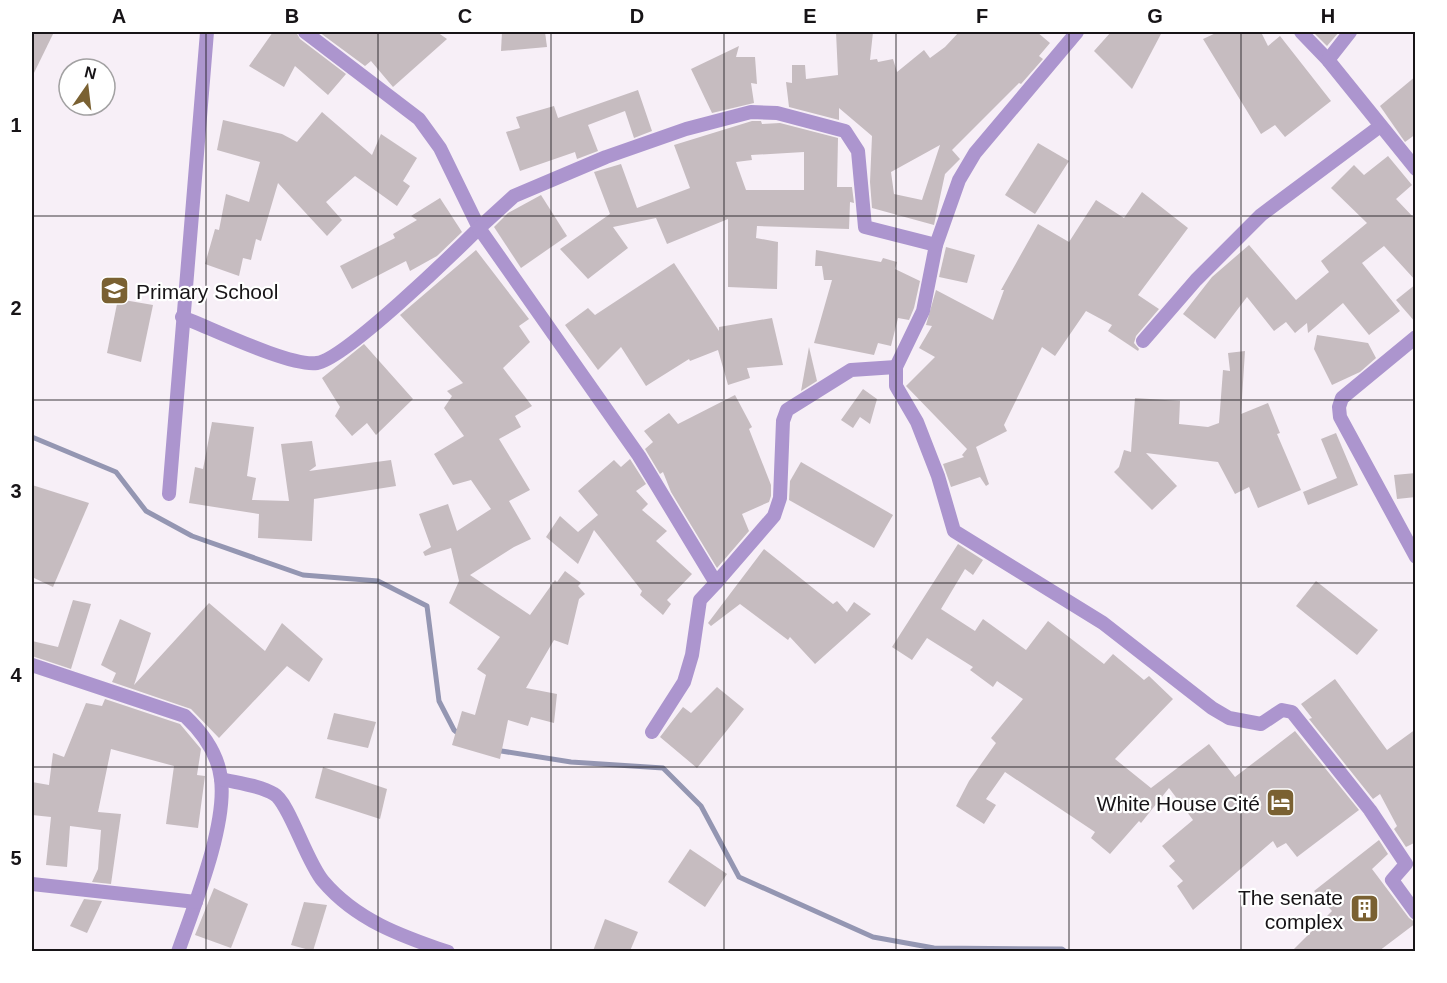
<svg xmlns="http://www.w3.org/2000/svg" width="1447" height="983" font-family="Helvetica,sans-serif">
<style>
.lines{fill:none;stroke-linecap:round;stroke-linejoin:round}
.stream{stroke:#9496b2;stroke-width:5}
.building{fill:#c6bcc0;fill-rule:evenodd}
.minor{stroke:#ac95ce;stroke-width:14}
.grid{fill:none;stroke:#171417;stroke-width:1.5;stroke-opacity:0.55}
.labels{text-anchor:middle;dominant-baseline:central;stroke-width:4.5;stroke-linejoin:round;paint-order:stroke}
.poi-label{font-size:21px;fill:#171417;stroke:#fff;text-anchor:end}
.neatline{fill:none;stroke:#171417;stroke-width:2}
.grid-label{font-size:20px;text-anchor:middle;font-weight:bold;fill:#171417}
</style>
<rect width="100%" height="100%" fill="#f7eff7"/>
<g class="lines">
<g class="stream">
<path d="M32,437l84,35 30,39 46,25 111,39 75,6 49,25 12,95 15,29 6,5"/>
<path d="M495,750l76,12 92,6 38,38 38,71 134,60 61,11 128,1 4,3"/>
</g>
</g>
<g class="building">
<path d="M32,32h22l-22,45z"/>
<path d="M273,32h23l4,7 46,35 -18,21 -33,-29 -11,21 -35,-21z"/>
<path d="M319,32h118l10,7 -54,48 -22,-26 -6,5z"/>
<path d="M502,32h43l2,15 -46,4z"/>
<path d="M836,32h37l-3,28 7,-1 1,3 15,-3 4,13 27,-22 6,8 15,-11 14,-15h78l13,11 -11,13 4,3 -22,25 -2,-1 -67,67 8,9 -15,15 -11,51 -62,-17 -2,-26 2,-46 -33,-28v12l-50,-13 -3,-25 6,1v-18h13l1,14 32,-4zM940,145l-18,55 -28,-6 -3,-22z"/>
<path d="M1111,32h51l-30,57 -38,-38z"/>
<path d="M1218,32h43l7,14 12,-10 51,65 -46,36 -10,-12 -14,9 -58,-95z"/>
<path d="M1313,32h26l-12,14z"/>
<path d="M739,46l-3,11h19l2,27 -6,-1 3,20 -42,10 -21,-44z"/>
<path d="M1416,76v58l-11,8 -25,-36z"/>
<path d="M638,90l14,41 -18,7 -9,-27 -37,14 10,26 -21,8 -2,-7 -55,19 -14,-39 14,-4 -4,-11 38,-11 4,12z"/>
<path d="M322,112l50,43 9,-21 36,24 -14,23 7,5 -13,20 -42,-30 -29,26 16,18 -15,16 -49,-53 -17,58 -5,-2 -5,21 -8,-2 -4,18 -34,-12 10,-35 4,1 7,-36 23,8 11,-40 -43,-12 6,-30 59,14 15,8z"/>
<path d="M752,121h9l1,3 18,-1 58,15 -1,49h15l2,16 -4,-1 -1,27 -92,-3 -1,12 22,4 -1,47 -49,-2v-68l-61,25 -11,-26 -43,9 15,21 -40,31 -28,-30 50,-35 -16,-42 27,-8 16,44 53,-20 -16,-43zM804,152v38h-58l-10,-28 16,-2 -1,-5z"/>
<path d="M1038,143l31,18 -34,53 -30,-19z"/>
<path d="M1388,156l24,29 -16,14 20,21v61l-32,-35 -22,17 38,48 -31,24 -26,-32 -35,30 -1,-10 -12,10 -9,-11 -12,9 -27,-34 -32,42 -32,-25 29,-37 37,-32 47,55 33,-28 -8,-11 46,-38 -36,-35 23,-23 10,10z"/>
<path d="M1142,192l46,36 -50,67 21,14 -23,27 -2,7 5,6 -1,2 -30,-20 4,-6 -26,-14 -31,45 -13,-9 -38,78 3,6 -31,16 13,37 -3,2 -6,-9 -29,10 -8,-23 21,-7 -2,-2 5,-6 -61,-63 29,-29 -16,-9 13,-22 -6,-1 10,-35 57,30 11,-30h-3l37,-66 31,18 27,-42 28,18z"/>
<path d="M541,195l26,41 -46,32 -27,-41 14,-14z"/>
<path d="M440,198l22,34 -25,24 -27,15 -4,-10 -54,28 -12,-23 55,-28 -2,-4 24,-14 -6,-4z"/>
<path d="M946,247l29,8 -8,28 -28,-6z"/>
<path d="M476,250l53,69 -10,7 11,16 -27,26 29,38 -17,10 6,11 -22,12 31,51 -21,11 22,38 -17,8 -44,28 60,40 25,-35 2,2 8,-11 16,12 -3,3 7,8 -6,5 -11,46 -14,-5 -28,48 31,6 -3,29 -23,-6 -3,9 -20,-6 -8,39 -48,-14 10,-34 13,4 11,-40 -9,-6 23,-32 -51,-34 10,-22 -8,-33 -26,8 -2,-4 8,-5 -12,-33 29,-10 9,27 34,-22 -20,-29 -18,5 -19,-31 30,-18 -20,-28 8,-12 -5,-5 16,-8 -63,-68z"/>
<path d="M816,250l65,12 2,-4 14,4 -2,7 25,12 -6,27 -5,12 -11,-2 -7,28 -13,-3 -4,12 -60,-12 18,-63h-8l-2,-14h-7z"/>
<path d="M674,263l45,68v-4l53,-9 11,47 -36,3 3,10 -22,7 -10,-35 -28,11 -1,-2 -43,27 -25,-39 -23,23 -33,-45 23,-17 7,7z"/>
<path d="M1416,284v39l-20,-23z"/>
<path d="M118,299l35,6 -12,57 -34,-9z"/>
<path d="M1317,335l51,8 8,15 -16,14 -28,13 -18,-36z"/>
<path d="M364,344l49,55 -37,36 -9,-12 -15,13 -17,-20 5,-9 -18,-29z"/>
<path d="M809,347l8,34 -16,10z"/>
<path d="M1245,351l-4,63 27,-11 12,30 -3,1 24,56 -43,18 -9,-21 -14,7 -17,-32 -72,-9 31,33 -25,24 -38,-38 5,-5 5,-17 7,2 4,-54 45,3 -1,23 29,3 11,-4 4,-53 7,1 -2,-18z"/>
<path d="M863,389l14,10 -7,25 -10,-7 -7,11 -12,-8z"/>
<path d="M735,395l17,32 -3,2 22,56v11l-2,6 -27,12 7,17 -32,37 -46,-76 -8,-20 -3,2 -15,-25 8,-7 -9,-11 25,-18 9,11z"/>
<path d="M212,422l42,5 -7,49 9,2 -4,22 37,1 -8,-57 31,-3 4,25 -7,5 82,-11 5,26 -82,13 -2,42 -54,-3 1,-24 -70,-11 6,-36 8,2z"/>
<path d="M1336,433l22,52 -50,20 -5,-13 34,-14 -16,-39z"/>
<path d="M630,459l16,25 -10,7 12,13 -6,6 25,21 -11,10 36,33 -25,26 4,4 -8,11 -23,-20 2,-4 -48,-61 -16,34 -32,-27 14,-21 18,16 20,-17 -20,-24 36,-31 7,7z"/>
<path d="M801,462l92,53 -19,33 -85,-48 1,-19z"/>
<path d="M1416,473v24l-19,2 -3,-24z"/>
<path d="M32,485l57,18 -36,84 -21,-10z"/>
<path d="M958,544l25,16 -10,15 -8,-6 -24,40 34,22 8,-12 43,31 22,-29 56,43 9,-10 31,26 5,-4 24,23 -58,60 36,29 58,-44 26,33 60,-46 64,79 -62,47 -11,-14 -9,5 -4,-7 -80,69 -16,-24 6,-5 -14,-15 6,-5 -13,-15 31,-26 -24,-32 -28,35 -2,-2 -29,33 -19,-16 4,-6 -90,-60 -19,27 10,6 -12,19 -28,-18 13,-25 27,-38 -5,-5 32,-39 -26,-18 -4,6 -23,-17 3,-3 -46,-29 -15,22 -20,-13z"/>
<path d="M764,549l69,55 4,-3 10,11 7,-10 17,12 -56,50 -25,-27 -2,3 -48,-36 -29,22 -3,-3z"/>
<path d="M1316,581l62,49 -21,25 -61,-49z"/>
<path d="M73,600l18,4 -20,65 -39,-13v-15l26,6z"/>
<path d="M209,603l56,48 17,-28 41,36 -14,23 -22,-16 -68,72 -28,-29 -79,-27 4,-9 -15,-8 19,-46 31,14 -17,52z"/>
<path d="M1335,679l52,71 29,-21v113l-10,5 -12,-18 3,-3 -17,-32 -7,5 -64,-80 3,-1 -11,-14z"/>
<path d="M717,687l27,22 -47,59 -37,-31 23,-30 8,6z"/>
<path d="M105,699l75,25 21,25 -4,26 8,1 -7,52 -32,-4 8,-58 -63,-17 -13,63 23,2 -10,70 -19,-2 6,-13 3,-39 -31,-4 -3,41 -21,-2 5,-48 -19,-2v-33l17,3 4,-32 11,4 22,-54 16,3z"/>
<path d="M334,713l42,9 -8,26 -41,-9z"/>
<path d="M323,767l64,22 -7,30 -65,-21z"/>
<path d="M1379,840l9,14 -16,15 37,49 7,5 -37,28h-87l40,-40 -18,-20z"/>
<path d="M690,849l37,25 -22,33 -37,-25z"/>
<path d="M214,888l34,16 -17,44 -36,-13z"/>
<path d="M84,899l18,2 -15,32 -17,-7z"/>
<path d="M304,902l23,3 -14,46 -22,-6z"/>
<path d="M605,919l33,13 -8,19h-37z"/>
</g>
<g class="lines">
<g class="minor">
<path d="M1077,32l-102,121 -16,27 -23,65 -13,66 -27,56v19l21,36 21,54 16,55 149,92 109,85 17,10 32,6 21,-14 10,2 78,98 36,54 -14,16 24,33"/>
<path d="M1301,32l27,28 88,109"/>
<path d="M1328,60l22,-28"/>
<path d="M182,317c29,11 108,50 135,46 28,-4 137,-110 162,-135l-39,-80 -21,-29 -114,-87"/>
<path d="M1416,337l-74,61 -3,9 1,10 76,140"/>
<path d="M1143,341l53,-61 65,-65 118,-88"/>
<path d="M169,494l38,-462"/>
<path d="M716,583l58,-67 6,-18 3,-77 4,-11 64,-40 45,-3"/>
<path d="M32,665l153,51c18,17 33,37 36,63 6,47 -27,127 -43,173"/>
<path d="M652,732l32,-50 8,-27 8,-55 16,-17 -77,-127 -160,-228 35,-32 92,-39 80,-28 65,-17 26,1 68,18 13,20 7,76 71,18"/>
<path d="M221,779c17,4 38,6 53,15 15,8 32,67 49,87 33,39 78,55 125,71"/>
<path d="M32,884l164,18"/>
</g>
</g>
<path class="grid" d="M206,32v920M378,32v920M551,32v920M724,32v920M896,32v920M1069,32v920M1241,32v920M32,216h1384M32,400h1384M32,583h1384M32,767h1384"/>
<defs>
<symbol id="school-square" viewBox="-11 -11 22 22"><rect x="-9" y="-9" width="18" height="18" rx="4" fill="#7a6132" stroke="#fff"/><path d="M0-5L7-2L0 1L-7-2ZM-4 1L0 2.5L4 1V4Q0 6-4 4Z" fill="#fff"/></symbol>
<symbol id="hotel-square" viewBox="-11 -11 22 22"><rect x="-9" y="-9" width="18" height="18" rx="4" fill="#7a6132" stroke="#fff"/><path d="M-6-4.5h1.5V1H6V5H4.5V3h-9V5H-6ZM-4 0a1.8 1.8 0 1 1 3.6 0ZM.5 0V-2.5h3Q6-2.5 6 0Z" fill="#fff"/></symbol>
<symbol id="building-square" viewBox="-11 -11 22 22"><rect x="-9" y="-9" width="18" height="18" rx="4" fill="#7a6132" stroke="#fff"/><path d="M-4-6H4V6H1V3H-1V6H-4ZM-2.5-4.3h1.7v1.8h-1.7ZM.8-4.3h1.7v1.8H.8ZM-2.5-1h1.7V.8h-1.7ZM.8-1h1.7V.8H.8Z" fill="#fff"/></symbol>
</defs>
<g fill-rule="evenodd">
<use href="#school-square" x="98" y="274" width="33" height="33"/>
<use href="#hotel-square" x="1264" y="786" width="33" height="33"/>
<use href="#building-square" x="1348" y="892" width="33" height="33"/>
</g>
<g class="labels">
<g class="poi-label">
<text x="136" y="291" text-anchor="start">Primary School</text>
<text x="1260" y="803">White House Cité</text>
<text x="1343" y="897">The senate<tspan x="1343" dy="24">complex</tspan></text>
</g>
</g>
<rect width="1447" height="983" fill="none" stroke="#ffffff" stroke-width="66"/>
<g transform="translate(87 87) rotate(14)"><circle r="28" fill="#ffffff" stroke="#a2a1a2" stroke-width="1.5"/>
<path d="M0-4.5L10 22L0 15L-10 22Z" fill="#7a6132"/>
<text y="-9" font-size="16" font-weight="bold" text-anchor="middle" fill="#171417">N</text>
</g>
<rect x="33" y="33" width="1381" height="917" class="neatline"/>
<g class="grid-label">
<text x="119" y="23">A</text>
<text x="292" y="23">B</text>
<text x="465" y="23">C</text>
<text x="637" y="23">D</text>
<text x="810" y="23">E</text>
<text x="982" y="23">F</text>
<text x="1155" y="23">G</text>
<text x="1328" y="23">H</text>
<text x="16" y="132">1</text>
<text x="16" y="315">2</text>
<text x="16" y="498">3</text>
<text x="16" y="682">4</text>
<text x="16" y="865">5</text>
</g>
</svg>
